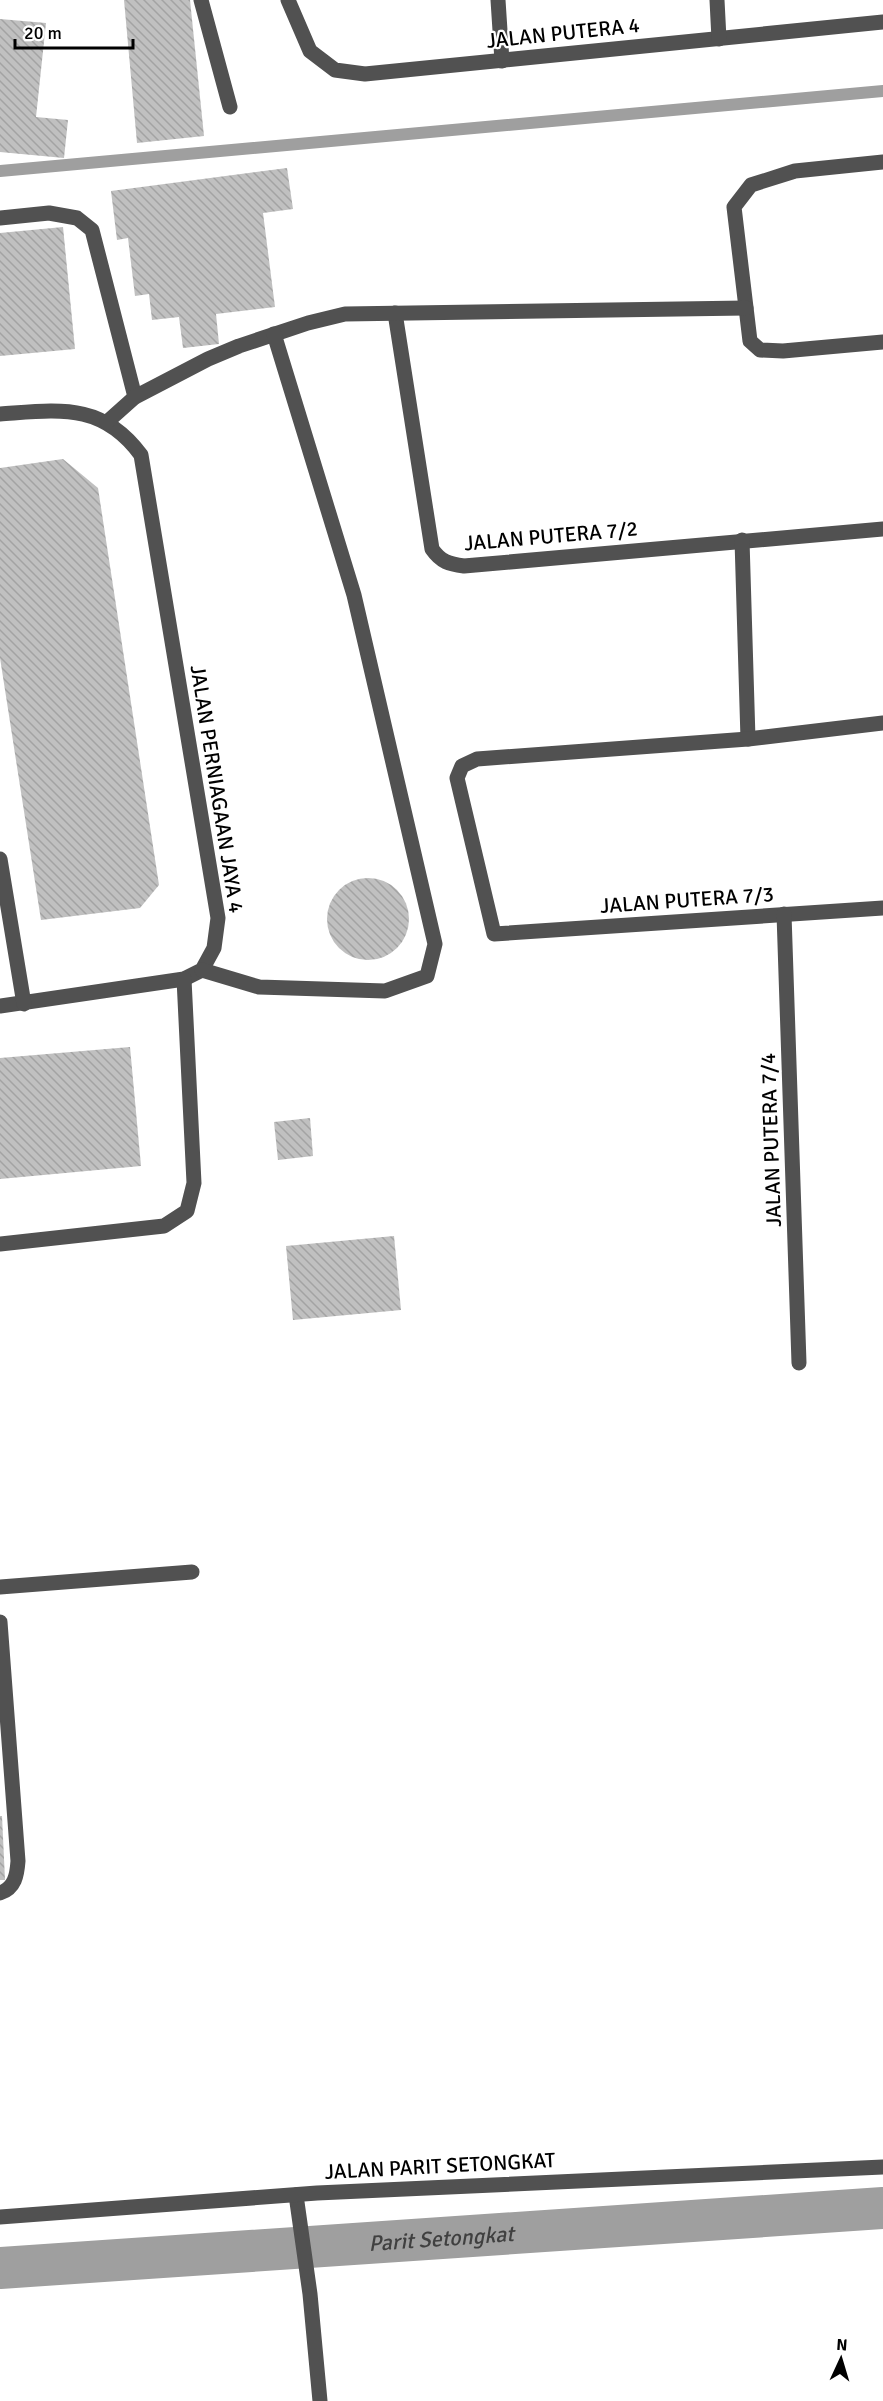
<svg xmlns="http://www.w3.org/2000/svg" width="883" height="2401" font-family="Signika,sans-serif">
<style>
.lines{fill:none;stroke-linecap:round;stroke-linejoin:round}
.stream{stroke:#9f9f9f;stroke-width:12}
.canal{stroke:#9f9f9f;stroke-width:42}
.building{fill:url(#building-back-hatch)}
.minor{stroke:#515151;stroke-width:15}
.labels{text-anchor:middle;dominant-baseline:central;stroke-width:4.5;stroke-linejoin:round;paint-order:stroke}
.street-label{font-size:21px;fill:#000;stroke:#fff}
.water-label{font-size:22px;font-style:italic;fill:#404040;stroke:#fff}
</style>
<defs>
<pattern id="building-back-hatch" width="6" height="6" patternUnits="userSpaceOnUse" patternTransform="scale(1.5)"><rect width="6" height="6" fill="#c0c0c0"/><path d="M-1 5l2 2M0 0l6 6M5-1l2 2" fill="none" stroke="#a3a3a3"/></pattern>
</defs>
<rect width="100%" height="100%" fill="#fff"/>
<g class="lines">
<path class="stream" d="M0,171l883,-80"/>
<path class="canal" id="s1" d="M0,2268l883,-60"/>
</g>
<g class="building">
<path d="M124,0h66l14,136 -67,7z"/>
<path d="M0,19l46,4 -10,94 32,3 -4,38 -64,-6z"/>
<path d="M287,168l6,41 -30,4 12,94 -59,7 3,30 -36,4 -4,-31 -27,3 -3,-26 -14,2 -7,-58 -11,2 -6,-49z"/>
<path d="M63,227l12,122 -75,7v-123z"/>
<path d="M63,459l35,29 61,397 -19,23 -99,12 -41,-262v-190z"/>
<circle cx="368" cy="919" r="41"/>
<path d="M130,1047l11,119 -141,13v-121z"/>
<path d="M310,1118l3,38 -35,4 -4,-38z"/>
<path d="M394,1236l7,74 -108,10 -7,-74z"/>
<path d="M0,1816h2l3,64h-5z"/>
</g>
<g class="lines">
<g class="minor">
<path d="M201,0l29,107"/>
<path d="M288,0l22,51 25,19 30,4 518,-52"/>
<path d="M498,0l4,61"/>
<path d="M717,0l2,39"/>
<path d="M883,162l-88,9 -44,14 -17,22 16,134 10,9 23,1 100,-9"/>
<path d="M0,218l49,-5 28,5 15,12 43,167"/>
<path d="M395,313l37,236c9,13 17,15 32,17l419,-37"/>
<path d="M0,414c59,-4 102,-12 141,41l77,463 -4,30 -12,22 -18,9 -184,27"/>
<path d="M107,422l28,-25 73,-38 31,-13 69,-23 37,-9 401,-6"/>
<path d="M742,540l6,199"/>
<path d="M883,723l-135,16 -271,20 -15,7 -5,12 37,156 389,-26"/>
<path d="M0,859l24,145"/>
<path d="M784,914l15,449"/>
<path d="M202,970l57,17 126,4 42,-15 8,-32 -81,-349 -80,-261"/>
<path d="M0,1244l164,-18 23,-15 7,-28 -10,-204"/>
<path d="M0,1587l192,-15"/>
<path d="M0,1622l18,239c-1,14 -3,27 -18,32"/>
<path d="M296,2195l14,99 10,107"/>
<path d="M0,2217l317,-24 566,-26"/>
</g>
</g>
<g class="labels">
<g class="street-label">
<text transform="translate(563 33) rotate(-6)">JALAN PUTERA 4</text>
<text transform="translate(551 536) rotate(-5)">JALAN PUTERA 7/2</text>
<text transform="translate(217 789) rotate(81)">JALAN PERNIAGAAN JAYA 4</text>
<text transform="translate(687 900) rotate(-4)">JALAN PUTERA 7/3</text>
<text transform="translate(771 1140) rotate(-92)">JALAN PUTERA 7/4</text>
<text transform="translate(440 2166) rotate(-3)">JALAN PARIT SETONGKAT</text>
</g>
<g class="water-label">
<text stroke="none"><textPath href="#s1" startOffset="442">Parit Setongkat</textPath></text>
</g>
</g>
<g transform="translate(841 2359) rotate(4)" stroke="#ffffff" stroke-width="4.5" paint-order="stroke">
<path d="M0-4.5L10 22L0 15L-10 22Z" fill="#000000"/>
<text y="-9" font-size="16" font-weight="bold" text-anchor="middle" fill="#000000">N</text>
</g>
<path d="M15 39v9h118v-9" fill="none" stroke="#000000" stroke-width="3"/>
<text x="24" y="39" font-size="18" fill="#000000" stroke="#ffffff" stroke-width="4.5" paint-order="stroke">20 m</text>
</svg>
